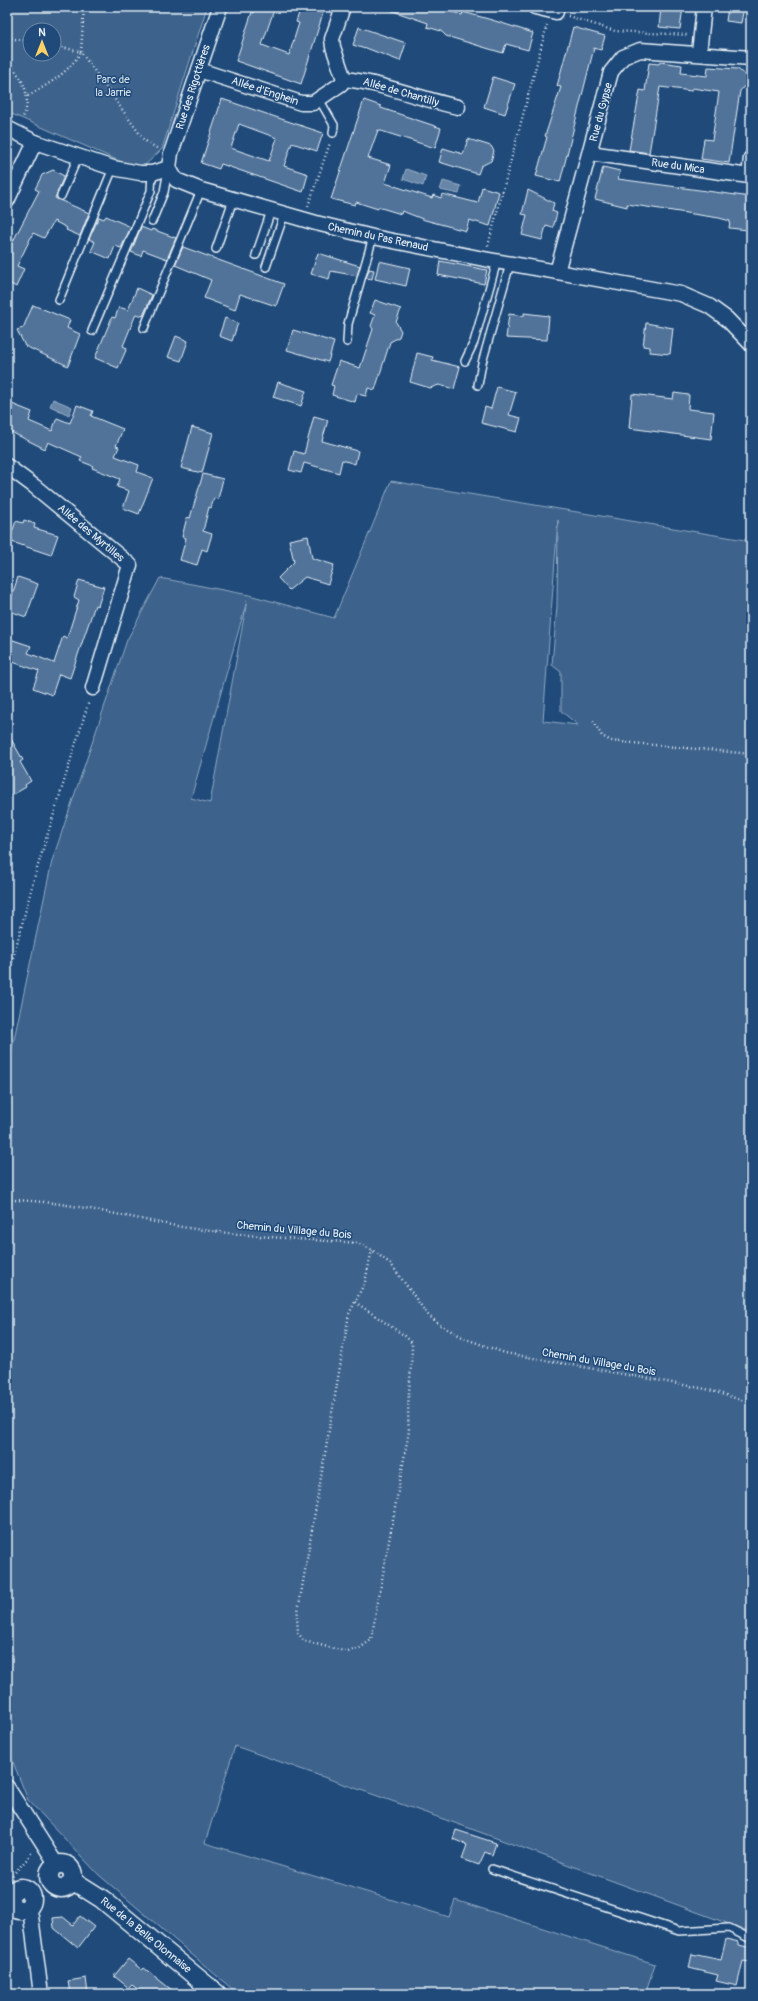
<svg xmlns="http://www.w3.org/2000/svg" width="758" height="2001" font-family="Pangolin,sans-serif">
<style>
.green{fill:#3c628c;stroke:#92aac2;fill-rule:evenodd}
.water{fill:#6685a7;stroke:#9ab0c7}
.building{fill:#517399;stroke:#e8f1f8;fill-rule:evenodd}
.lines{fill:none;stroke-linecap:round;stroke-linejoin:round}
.service-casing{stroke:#e8f1f8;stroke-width:10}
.minor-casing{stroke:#e8f1f8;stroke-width:17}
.tertiary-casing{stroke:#e8f1f8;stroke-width:21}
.path{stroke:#e8f1f8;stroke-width:2.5;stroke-dasharray:1 3;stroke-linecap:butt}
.service{stroke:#1f4a7a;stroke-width:7}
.minor{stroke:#1f4a7a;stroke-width:14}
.tertiary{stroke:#1f4a7a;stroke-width:18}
.labels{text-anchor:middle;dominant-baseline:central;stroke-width:3;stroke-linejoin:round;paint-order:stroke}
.park-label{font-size:11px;fill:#d7e3ed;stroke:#1f4a7a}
.street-label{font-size:11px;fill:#e8f1f8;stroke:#1f4a7a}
</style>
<rect width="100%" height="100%" fill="#1f4a7a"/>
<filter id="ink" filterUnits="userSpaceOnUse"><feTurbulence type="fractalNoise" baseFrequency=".025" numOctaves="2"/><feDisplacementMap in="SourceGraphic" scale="8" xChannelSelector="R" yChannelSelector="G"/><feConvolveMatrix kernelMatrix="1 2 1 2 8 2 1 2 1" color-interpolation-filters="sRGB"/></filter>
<g filter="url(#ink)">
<g class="green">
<path d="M7,7h200l-45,142 -22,21 -133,-58zM30,30h24v24h-24z"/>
<path d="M391,481l360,60v1391l-285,-105 -231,-81 -30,97 244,74 6,-17 200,64 -10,30h-407l-139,-119 -71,-75 -21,-53v-675l45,-211 75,-221 33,-62 89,17 85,23zM558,520l-1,86 -5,59 9,7v39l17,14 -35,-4zM247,601l-37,202 -19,-5z"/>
</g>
<g class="water">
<path d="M406,169l20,7 -3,10 -20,-7z"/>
<path d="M443,181l18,5 -2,8 -19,-4z"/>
<path d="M53,399l19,8 -3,8 -19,-9z"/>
</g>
<g class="building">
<path d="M256,7h19l-13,38 27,10 10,-32 -3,-1 5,-15h24l-24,77 -65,-23 16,-49 2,1z"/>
<path d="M388,7h48l26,8 1,-3 29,8 41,13 -5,17 -22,-6 -3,9 -57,-17 -5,-5 -14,-4 1,-4 -41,-14z"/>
<path d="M661,7h22l-3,22 -21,-2z"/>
<path d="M728,7h16l-3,16 -15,-2z"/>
<path d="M359,27l47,16 -6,18 -34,-13 -1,1 -12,-4z"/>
<path d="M573,27l32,9 -4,14 -7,-2 -34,134 -24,-6 11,-39 -2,-1 16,-49 -4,-1z"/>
<path d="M660,62l22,3 -1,8 26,3 1,-9 30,2 12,11 -10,11 -11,72 -28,-4 3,-20 8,1 7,-48 -27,-4v3l-32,-4 -11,66 -20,-3 11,-60 5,1 4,-28 10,1z"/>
<path d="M493,77l22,7 -10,30 -21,-7z"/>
<path d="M222,99l101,34 -6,18 -25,-8 -8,23 24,8 -5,18 -82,-28 -2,5 -18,-6zM239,124l38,14 -8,23 -38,-13z"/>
<path d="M364,100l17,6v2l60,20 -6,20 -57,-18 -10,28 23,7 -6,18 47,15 1,-3 8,3 1,-4 36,9 4,-16 17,5 -9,34 -21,-6 -3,11 -41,-11 -23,-9 -1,3 -23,-7v2l-22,-7 -1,3 -24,-6z"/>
<path d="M468,139l23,7 3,5 -3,10 -10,5 -3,8 -39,-12 4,-14 20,6z"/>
<path d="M603,167l17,4 -2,8 133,18v30h-2l-1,3 -19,-2 1,-7 -11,-3 -92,-14v3l-32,-8z"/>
<path d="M53,170l11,6 -9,22 34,15 -9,23 -14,-6 1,-2 -13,-7 -10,17 -11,-5 -16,33 7,3 -8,18 -7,-4 -2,6v-32l4,-9 -1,-1 29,-56 -4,-2 7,-14z"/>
<path d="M528,190l26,13 -2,8 5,2 -4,15 -7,-2 -4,14 -20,-5 5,-20 -5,-1z"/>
<path d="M106,216l25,11 -10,21 -6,-2 -5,13 -19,-8 4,-9 -6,-3 10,-22 5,2z"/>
<path d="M141,227l10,4 1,-2 24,9 -9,21 -24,-9 -2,6 -10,-4z"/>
<path d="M183,247l101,37 -8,22 -36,-12 -5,16 -31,-12 7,-18 -36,-15z"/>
<path d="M318,253l42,13 -3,10 -26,-5 -2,8 -18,-5z"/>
<path d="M379,261l31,7 -4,18 -31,-7z"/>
<path d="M440,261l47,9 -3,14 -46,-9z"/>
<path d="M369,269l5,1 -2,9 -6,-1z"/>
<path d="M137,288l15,7 -9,21 -7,-2 -13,32 4,2 -9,20 -23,-10 17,-41 3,1 4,-11 9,3z"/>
<path d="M375,300l26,9 -5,13 5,9 -2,6 -9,5 -15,48 -7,-2 -2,8 -9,-2 -2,8 -23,-7 2,-9 -3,-1 8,-24 21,7 13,-39 -2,-3 4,-11 -5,-2z"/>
<path d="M33,305l37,15 -3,8 13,6 -12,32 -43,-20 -8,-16 6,-2z"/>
<path d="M524,313l25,3 -2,24 -41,-2 3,-24 15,2z"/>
<path d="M225,318l13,5 -6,18 -13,-5z"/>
<path d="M646,323l27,5 -3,26 -20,-2v-5l-7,-1z"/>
<path d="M293,330l41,12 -6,20 -41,-12z"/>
<path d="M176,336l12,5 -7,20 -13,-4z"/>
<path d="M417,353l16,4 -1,3 28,7 -6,22 -15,-4 -9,3 -20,-6z"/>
<path d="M278,382l28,9 -5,15 -28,-9z"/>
<path d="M497,387l19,5 -7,23 12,3 -4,14 -36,-9 4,-16 6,2z"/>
<path d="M674,393l15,2 -1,14 26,3 -3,27 -82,-11 3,-34 41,5z"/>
<path d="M7,402l25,10 -3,9 23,10 5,-13 13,5 7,-18 16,6 -2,5 32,13 -7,17 3,1 -4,9 24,9 -2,7 16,6 -14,36 -16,-6 6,-17 -12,-4 3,-8 -28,-11 1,-2 -13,-5 2,-4 -34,-15 -3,7 -38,-19z"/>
<path d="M314,416l14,4 -6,21 36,10 -3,13 -13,-4 -3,13 -35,-10 -3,10 -12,-3 5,-19 10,3z"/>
<path d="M192,427l21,6 -11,40 -21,-5z"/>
<path d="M203,474l20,5 -5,20 -4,-1 -3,10 -2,-1 -6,24 9,3 -5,17 -5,-2 -5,16 -17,-5 6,-22 -4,-1 5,-20 3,1z"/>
<path d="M24,520l11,4 -1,4 24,7 -7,20 -42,-14 7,-20 7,2z"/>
<path d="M308,536l4,22 22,7 -6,19 -23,-7 -16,13 -11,-12 16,-16 -5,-22z"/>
<path d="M18,577l20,7 -12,33 -19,-7z"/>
<path d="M79,580l25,7 -6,19 -3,-1 -25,73 -11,-4 -7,21 -19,-7 6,-17 -32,-11v-22l24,8 -3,7 26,10 9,-27 4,2 12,-38 -5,-3z"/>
<path d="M7,732l16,28 -3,2 11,19 -6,4 1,2 -19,11z"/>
<path d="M456,1830l40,13 -4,12 -7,-3 -6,13 -17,-6 5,-14 -14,-6z"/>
<path d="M80,1916l14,11 -16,21 -24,-20 -1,-10 10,-1 10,8z"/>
<path d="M726,1939l13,3v3l12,3 -3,14 -5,-1 -6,25 -21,-5 2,-6 -29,-7 3,-14 29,6z"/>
<path d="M128,1959l14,11 2,-2 33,26h-33l-12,-9 -3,3 -15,-12z"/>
<path d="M86,1978l2,16h-18l-2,-13z"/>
</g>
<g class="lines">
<defs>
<g id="service">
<path d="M319,99l15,26 -1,8"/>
<path d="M61,196l17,-39"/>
<path d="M152,221l12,-29 4,-22"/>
<path d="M216,249l17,-49"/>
<path d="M256,255l15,-44"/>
<path d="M266,267l18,-52"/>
<path d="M59,300l54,-132"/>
<path d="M144,328l57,-138"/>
<path d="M92,331l59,-140 1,-18"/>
<path d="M347,342l1,-18 25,-87"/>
<path d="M465,361l9,-19 23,-81"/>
<path d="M478,385l4,-22 28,-99"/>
<path d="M492,1869l187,62 50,-3 22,11"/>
</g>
<g id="minor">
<path d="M535,7l21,5"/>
<path d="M699,53l5,-46"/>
<path d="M199,70l102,33h12l28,-19 3,-5 -11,-32 -1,-8 11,-32"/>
<path d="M344,79c39,4 76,20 114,28"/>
<path d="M7,128l28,14 78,26 27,5h12l17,-5"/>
<path d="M590,153l159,23 2,-18"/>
<path d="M169,168l7,12 25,10 115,33 57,14 111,22 197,35 28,12 18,13 24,25"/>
<path d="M169,168l2,-15 49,-146"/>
<path d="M7,201l28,-59"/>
<path d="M557,272l54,-200 12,-15 17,-7 111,8"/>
<path d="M7,466l27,20 96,79 -37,123"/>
<path d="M7,1787l50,78"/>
<path d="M27,1908l4,8 10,78"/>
</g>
<g id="tertiary">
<circle cx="61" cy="1876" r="12"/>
<path d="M72,1880l30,19 115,95"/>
<circle cx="21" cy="1899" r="11"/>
</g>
</defs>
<use href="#service" class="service-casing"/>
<use href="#minor" class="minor-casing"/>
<use href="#tertiary" class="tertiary-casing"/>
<g class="path">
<path d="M568,16l47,15 72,4"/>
<path d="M7,38l23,3"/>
<path d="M54,45l27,7 3,-45"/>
<path d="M7,62c17,15 26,37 15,57"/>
<path d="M28,96c21,-12 40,-23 53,-44l63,88 14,9"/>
<path d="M308,206l22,-63"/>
<path d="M488,246l59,-221"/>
<path d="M593,721l9,15 9,5 140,13"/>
<path d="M7,981l28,-106 54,-174"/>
<path d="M7,1200c58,0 117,17 175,27 58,9 117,12 176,16l14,7 19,14 36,50 13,11 26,14 39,14 201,36 45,14"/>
<path d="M355,1302l50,34 7,7c0,30 -6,58 -3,88l-38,209 -11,8 -12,4 -44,-11 -6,-8 -1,-16 52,-303 16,-32 7,-32"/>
<path d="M7,1763l3,11"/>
<path d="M70,1856l8,8"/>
<path d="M7,1881l21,-23 4,-7"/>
</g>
<use href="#service" class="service"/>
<use href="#minor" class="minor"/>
<use href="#tertiary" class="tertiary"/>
</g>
</g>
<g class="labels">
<g class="park-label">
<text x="113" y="79">Parc de<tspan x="113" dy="13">la Jarrie</tspan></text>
</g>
<g class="street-label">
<text transform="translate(193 87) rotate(-72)">Rue des Rigottières</text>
<text transform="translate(265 91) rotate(18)">Allée d'Enghein</text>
<text transform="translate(401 92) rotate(16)">Allée de Chantilly</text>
<text transform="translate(601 112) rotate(-75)">Rue du Gypse</text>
<text transform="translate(678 166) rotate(8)">Rue du Mica</text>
<text transform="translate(378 237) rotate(12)">Chemin du Pas Renaud</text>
<text transform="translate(91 533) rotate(40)">Allée des Myrtilles</text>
<text transform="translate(294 1230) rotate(5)">Chemin du Village du Bois</text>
<text transform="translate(599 1362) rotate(10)">Chemin du Village du Bois</text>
<text transform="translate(146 1935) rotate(39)">Rue de la Belle Olonnaise</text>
</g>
</g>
<rect width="758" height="2001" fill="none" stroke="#1f4a7a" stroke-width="24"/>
<rect x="12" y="12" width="734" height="1977" fill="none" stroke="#e8f1f8" stroke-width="1.5" filter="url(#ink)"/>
<g transform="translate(42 42)"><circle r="19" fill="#1f4a7a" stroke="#6f8dac"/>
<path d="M0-3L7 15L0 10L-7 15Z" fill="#ffd166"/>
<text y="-6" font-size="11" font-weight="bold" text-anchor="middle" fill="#e8f1f8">N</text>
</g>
</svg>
